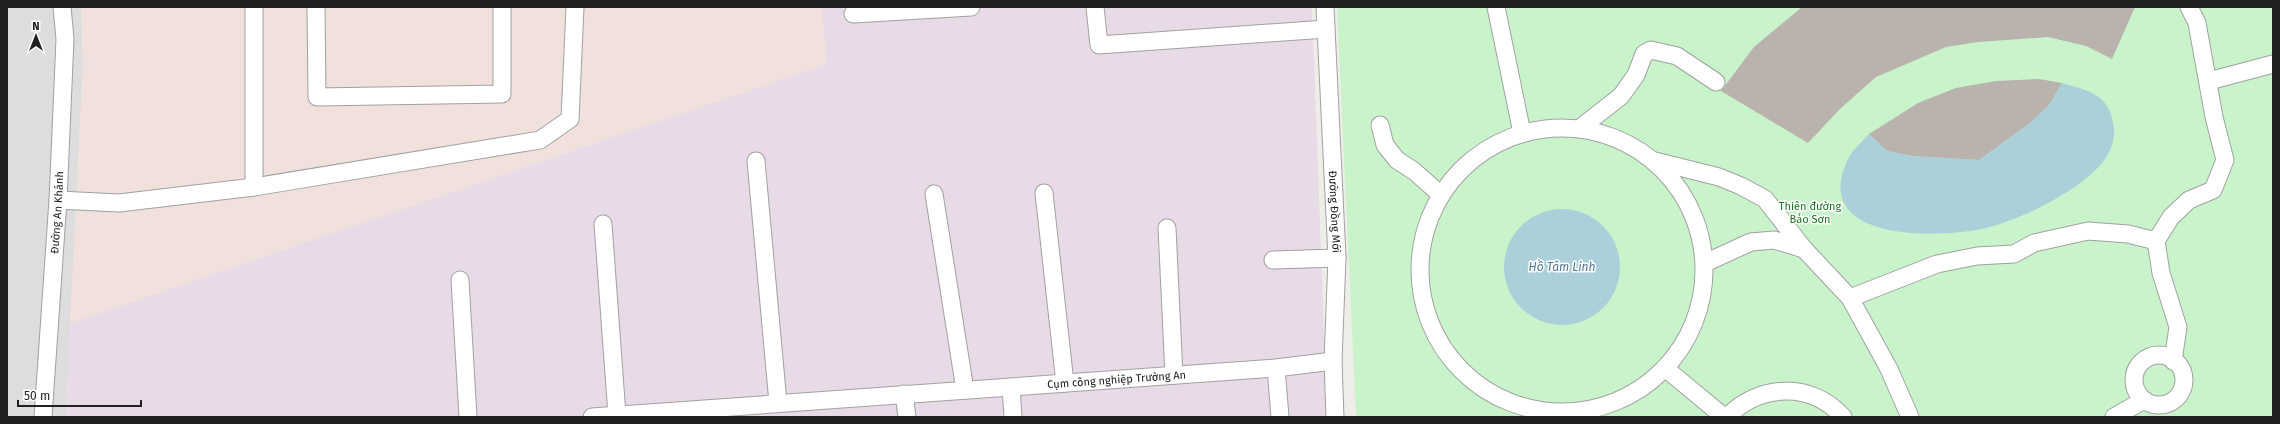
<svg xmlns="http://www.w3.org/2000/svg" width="2280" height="424" font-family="'Fira Sans',sans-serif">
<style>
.residential{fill:#dedddd}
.industrial{fill:#e8dae6}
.military{fill:#f0e1dc}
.park{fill:#c9f4cb}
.water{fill:#acd0d9}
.building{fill:#b9b2ad}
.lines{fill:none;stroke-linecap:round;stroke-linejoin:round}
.minor-casing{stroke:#a1a1a1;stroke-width:19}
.minor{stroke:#fff;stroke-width:17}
.labels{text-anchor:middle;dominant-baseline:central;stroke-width:3;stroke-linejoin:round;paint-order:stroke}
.park-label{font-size:11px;fill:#17751c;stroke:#fff}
.street-label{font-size:11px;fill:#202020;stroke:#fff}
.water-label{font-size:12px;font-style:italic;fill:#4e7698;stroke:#fff}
</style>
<rect width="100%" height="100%" fill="#efede7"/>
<path class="residential" d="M7,7h74l2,58 -17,352h-59z"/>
<path class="industrial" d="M822,7h490l15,410h-1261l4,-94 756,-259z"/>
<path class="military" d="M81,7h741l4,57 -756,259 13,-258z"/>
<path class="park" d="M1337,7h936v410h-917z"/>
<g class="water">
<path d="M2062,83c29,8 48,12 52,45 2,22 -14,40 -30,52 -25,20 -66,40 -98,48 -48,11 -180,14 -137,-71 4,-8 14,-16 20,-23l18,17 26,5 66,4 51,-37 19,-18z"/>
<circle cx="1562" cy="267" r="58"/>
</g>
<g class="building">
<path d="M1802,7h333l-23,52 -26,-13 -38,-9 -70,5 -32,5 -70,30 -36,32 -32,34 -87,-52 33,-44z"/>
<path d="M2039,79l23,4 -13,22 -19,18 -51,37 -66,-4 -26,-5 -18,-17 49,-31 38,-15 40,-7z"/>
</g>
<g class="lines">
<defs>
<g id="minor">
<path d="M316,7l1,90 185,-3v-87"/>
<path d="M1095,7l4,38 227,-16"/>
<path id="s1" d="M1325,7l12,251 -4,103 2,56"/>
<path d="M1496,7l26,126"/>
<path d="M853,14l118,-7"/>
<path d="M2209,81l64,-17"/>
<path d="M1380,125l5,20 12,15 17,11 27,24"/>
<circle cx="1562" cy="270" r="142"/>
<path d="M1579,129l42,-33 15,-21 8,-21 7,-4 26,6 39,26"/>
<path d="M756,161l22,242"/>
<path d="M1655,161l64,16 22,9 24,13 39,50 46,49 39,71 21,48"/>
<path d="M254,187v-180"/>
<path d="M1044,193l21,190"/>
<path d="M934,194l31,196"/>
<path d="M58,200l61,3 135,-16 286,-47 30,-21 5,-112"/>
<path d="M603,224l14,191"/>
<path d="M1167,228l7,147"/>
<path d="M1273,260l64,-2"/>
<path d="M1705,263l46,-21 23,-2 30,9"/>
<path d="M460,280l8,137"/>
<path d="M1850,298l87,-34 40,-8 37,-2 20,-11 54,-12 40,3 28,7"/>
<circle cx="2159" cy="380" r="25"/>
<path d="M2173,361l5,-34 -17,-54 -5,-32 15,-24 18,-17 24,-10 12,-30 -11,-43 -17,-94 -8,-16"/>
<path d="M1276,368l4,49"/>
<path d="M1665,368l59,49"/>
<path d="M1011,387l2,30"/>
<path d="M904,394l3,23"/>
<path id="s2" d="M43,417l15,-217 7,-161 -3,-32"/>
<path id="s3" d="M592,417l684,-49 57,-7"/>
<path d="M1727,417c32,-33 84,-36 116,0"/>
<path d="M2114,417l30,-17"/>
</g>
</defs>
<use href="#minor" class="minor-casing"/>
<use href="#minor" class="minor"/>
</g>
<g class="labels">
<g class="park-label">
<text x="1810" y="206">Thiên đường<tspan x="1810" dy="13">Bảo Sơn</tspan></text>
</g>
<g class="street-label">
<text stroke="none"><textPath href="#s2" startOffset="205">Đường An Khánh</textPath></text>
<text stroke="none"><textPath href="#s1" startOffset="205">Đường Đồng Mới</textPath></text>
<text stroke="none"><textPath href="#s3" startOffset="526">Cụm công nghiệp Trường An</textPath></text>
</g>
<g class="water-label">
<text x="1562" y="267">Hồ Tâm Linh</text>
</g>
</g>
<rect width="2280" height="424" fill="none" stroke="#202020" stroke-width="16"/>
<g transform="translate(36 36)" stroke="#ffffff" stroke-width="3" paint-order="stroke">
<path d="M0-3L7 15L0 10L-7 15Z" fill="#202020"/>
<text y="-6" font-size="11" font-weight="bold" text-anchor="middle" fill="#202020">N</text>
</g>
<path d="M18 400v6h123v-6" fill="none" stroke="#202020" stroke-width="2"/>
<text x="24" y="400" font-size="12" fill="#202020" stroke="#ffffff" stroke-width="3" paint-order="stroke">50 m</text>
</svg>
